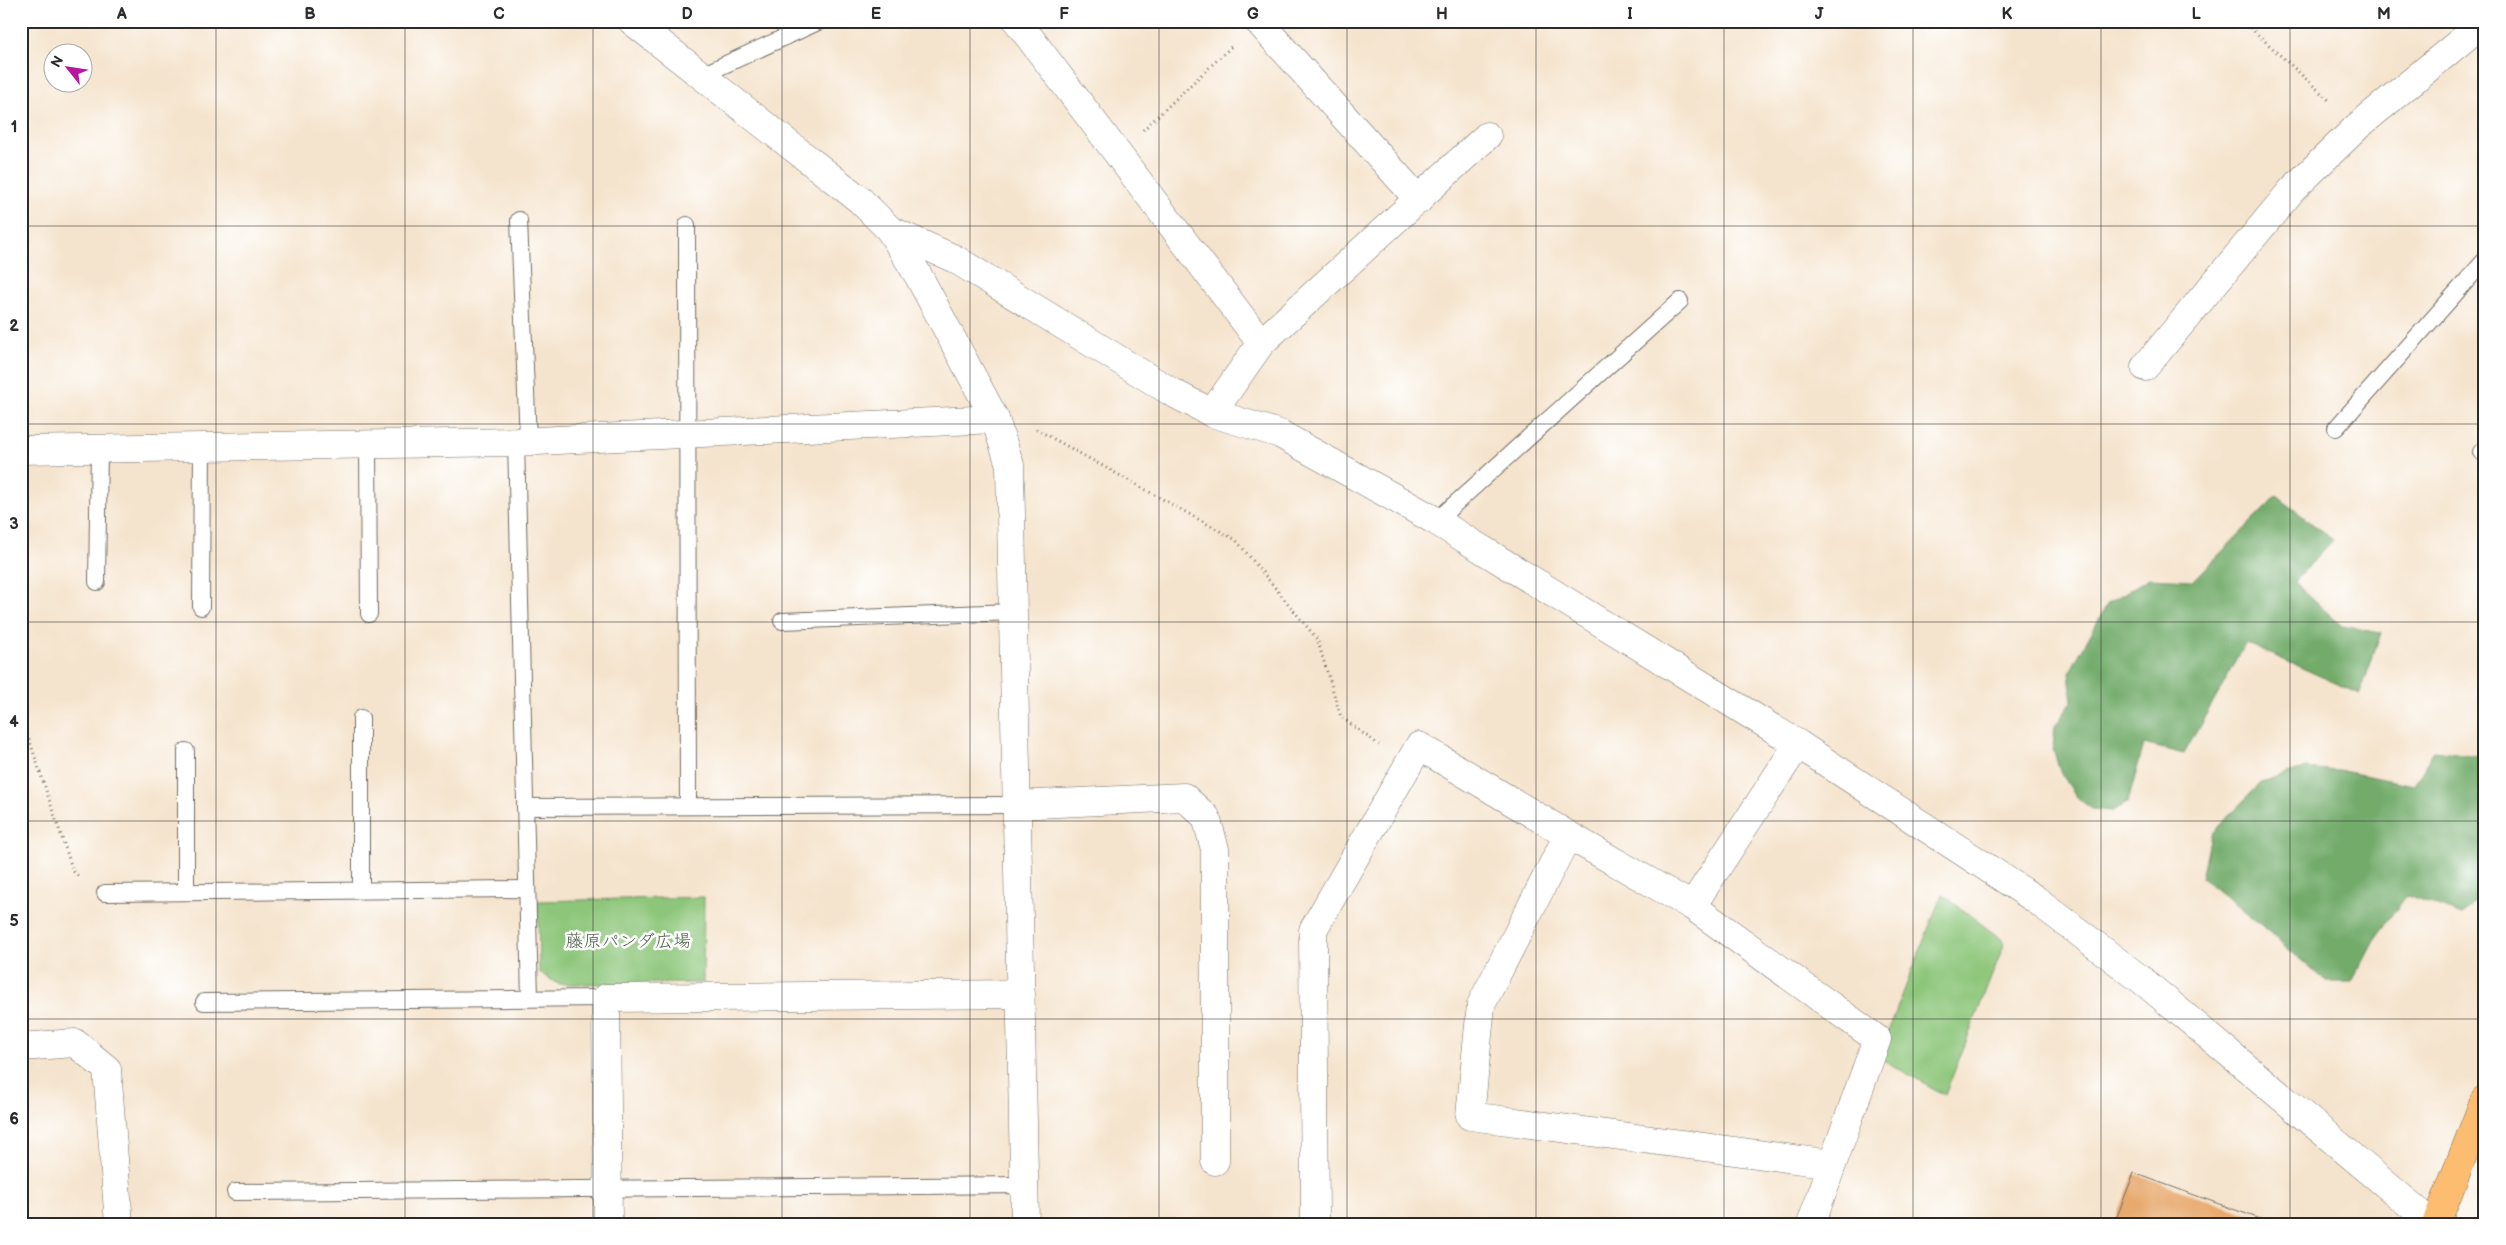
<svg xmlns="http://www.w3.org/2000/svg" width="2506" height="1245" font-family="'Balsamiq Sans','Klee One',sans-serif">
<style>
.green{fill:#8dc67a;stroke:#5c7852}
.forest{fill:#72ab6a;stroke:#4e6b4a}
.building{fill:#e7a96d}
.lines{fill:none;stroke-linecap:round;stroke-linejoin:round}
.service-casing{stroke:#726c64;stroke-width:18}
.minor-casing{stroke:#726c64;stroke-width:29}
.primary-casing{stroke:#726c64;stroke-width:29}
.path{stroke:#726c64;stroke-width:3;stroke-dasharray:1 4;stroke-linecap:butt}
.service{stroke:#fff;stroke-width:16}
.minor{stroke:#fff;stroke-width:28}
.primary{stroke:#fcbd6f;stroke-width:28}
.grid{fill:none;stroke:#2b2b2b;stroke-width:1;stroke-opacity:0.55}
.labels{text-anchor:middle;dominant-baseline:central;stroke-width:5;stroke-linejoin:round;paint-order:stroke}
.park-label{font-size:18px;fill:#4d6147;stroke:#fff}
.neatline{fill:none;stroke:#2b2b2b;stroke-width:2}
.grid-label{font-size:16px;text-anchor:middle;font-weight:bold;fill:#2b2b2b}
</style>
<rect width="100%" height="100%" fill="#fff"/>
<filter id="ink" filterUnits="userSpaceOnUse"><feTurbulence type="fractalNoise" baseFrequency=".02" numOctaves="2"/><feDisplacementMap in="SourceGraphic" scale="10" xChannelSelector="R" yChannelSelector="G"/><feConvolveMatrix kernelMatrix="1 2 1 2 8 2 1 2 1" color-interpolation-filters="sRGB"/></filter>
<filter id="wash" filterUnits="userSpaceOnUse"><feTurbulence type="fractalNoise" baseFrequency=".0096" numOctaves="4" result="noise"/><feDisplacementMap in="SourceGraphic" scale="20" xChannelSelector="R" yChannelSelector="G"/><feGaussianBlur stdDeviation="1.12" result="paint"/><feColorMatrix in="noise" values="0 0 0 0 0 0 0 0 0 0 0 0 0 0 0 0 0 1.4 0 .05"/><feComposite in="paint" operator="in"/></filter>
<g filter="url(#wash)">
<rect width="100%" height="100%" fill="#f5e4cd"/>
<g class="green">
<path d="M1942,894l63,48 -60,153 -67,-38z"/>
<path d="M704,897l-1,86 -145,1 -19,-12 -1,-71z"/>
</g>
<g class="forest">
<path d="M2277,496l56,44 -39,42 48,44 39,7 -21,61 -114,-51 -62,111 -40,-10 -16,58 -15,9 -22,-2 -15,-13 -15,-23 -8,-24 2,-23 17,-24 -3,-29 39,-70 41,-25 45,2z"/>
<path d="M2434,750l51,7v136l-2,-1 -21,23 -55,-20 -33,45 -22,42h-26l-65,-57 -59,-47 9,-44 50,-51 45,-15 42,4 66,13z"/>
</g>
<g id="blocks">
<path class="building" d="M2134,1173l140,51h-160z"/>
</g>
</g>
<g filter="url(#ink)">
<use href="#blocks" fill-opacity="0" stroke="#726c64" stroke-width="1"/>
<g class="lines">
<defs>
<g id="service">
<path d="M702,75l118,-54"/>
<path d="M519,220l9,221"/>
<path d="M687,225l1,581"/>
<path d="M2336,428l149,-168"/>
<path d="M516,442l14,556"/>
<path d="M368,444l1,170"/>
<path d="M2481,452l4,-4"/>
<path d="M1436,521l244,-220"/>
<path d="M97,582l2,-134"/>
<path d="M201,607l1,-160"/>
<path d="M782,621l230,-9"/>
<path d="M525,807l491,-2"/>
<path d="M361,890v-172"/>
<path d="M186,892v-141"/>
<path d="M105,893l422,-4"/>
<path d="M204,1002l402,-4"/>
<path d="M235,1192l789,-7"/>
</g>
<g id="minor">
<path d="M632,21l228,179 30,30 28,45 77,144 15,46 15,759"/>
<path d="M1017,21l244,322"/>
<path d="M1258,21l161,179"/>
<path d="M890,230l65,29 218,134 39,20 68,21 156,87 362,223 237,155 108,82 290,243"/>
<path d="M2145,367l147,-177 66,-64 120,-99"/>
<path d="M1212,413l49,-70 226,-207"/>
<path d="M21,450l495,-8 479,-23"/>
<path d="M1016,805l168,-8 22,20 9,32v312"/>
<path d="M1568,835l-87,170 -11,111 362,48"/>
<path d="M1692,906l106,-162"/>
<path d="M21,1047l54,-4 32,26 12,155"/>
<path d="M608,1224l-2,-226 415,-4"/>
<path d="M1315,1224l-2,-294 106,-184 149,89 124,71 185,133 -66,185"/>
</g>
<path id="primary" d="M2436,1224l49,-125"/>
</defs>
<use href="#service" class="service-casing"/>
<use href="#minor" class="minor-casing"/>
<use href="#primary" class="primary-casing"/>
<g class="path">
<path d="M2243,21l88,81"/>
<path d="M1143,130l90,-85"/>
<path d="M1036,429l200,111 81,99 24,78 38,28"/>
<path d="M21,715l52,156 7,7"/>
</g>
<use href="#service" class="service"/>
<use href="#minor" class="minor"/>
<use href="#primary" class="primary"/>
</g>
</g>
<path class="grid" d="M216,21v1203M405,21v1203M593,21v1203M782,21v1203M970,21v1203M1159,21v1203M1347,21v1203M1536,21v1203M1724,21v1203M1913,21v1203M2101,21v1203M2290,21v1203M21,226h2464M21,424h2464M21,622h2464M21,821h2464M21,1019h2464"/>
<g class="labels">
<g class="park-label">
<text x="628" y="941">藤原パンダ広場</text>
</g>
</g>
<rect width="2506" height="1245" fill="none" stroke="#fff" stroke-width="55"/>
<g transform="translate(68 68) rotate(300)"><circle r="24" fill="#ffffff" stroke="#aaaaaa"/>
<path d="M0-4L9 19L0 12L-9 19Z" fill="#b5179e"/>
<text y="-8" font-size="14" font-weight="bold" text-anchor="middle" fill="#2b2b2b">N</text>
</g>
<rect x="28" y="28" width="2450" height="1190" class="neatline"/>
<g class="grid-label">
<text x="122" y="19">A</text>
<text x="310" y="19">B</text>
<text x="499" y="19">C</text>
<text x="687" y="19">D</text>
<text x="876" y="19">E</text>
<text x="1064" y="19">F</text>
<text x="1253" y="19">G</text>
<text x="1442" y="19">H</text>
<text x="1630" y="19">I</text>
<text x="1819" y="19">J</text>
<text x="2007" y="19">K</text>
<text x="2196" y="19">L</text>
<text x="2384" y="19">M</text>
<text x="14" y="132">1</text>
<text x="14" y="331">2</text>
<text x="14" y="529">3</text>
<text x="14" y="727">4</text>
<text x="14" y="926">5</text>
<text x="14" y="1124">6</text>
</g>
</svg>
